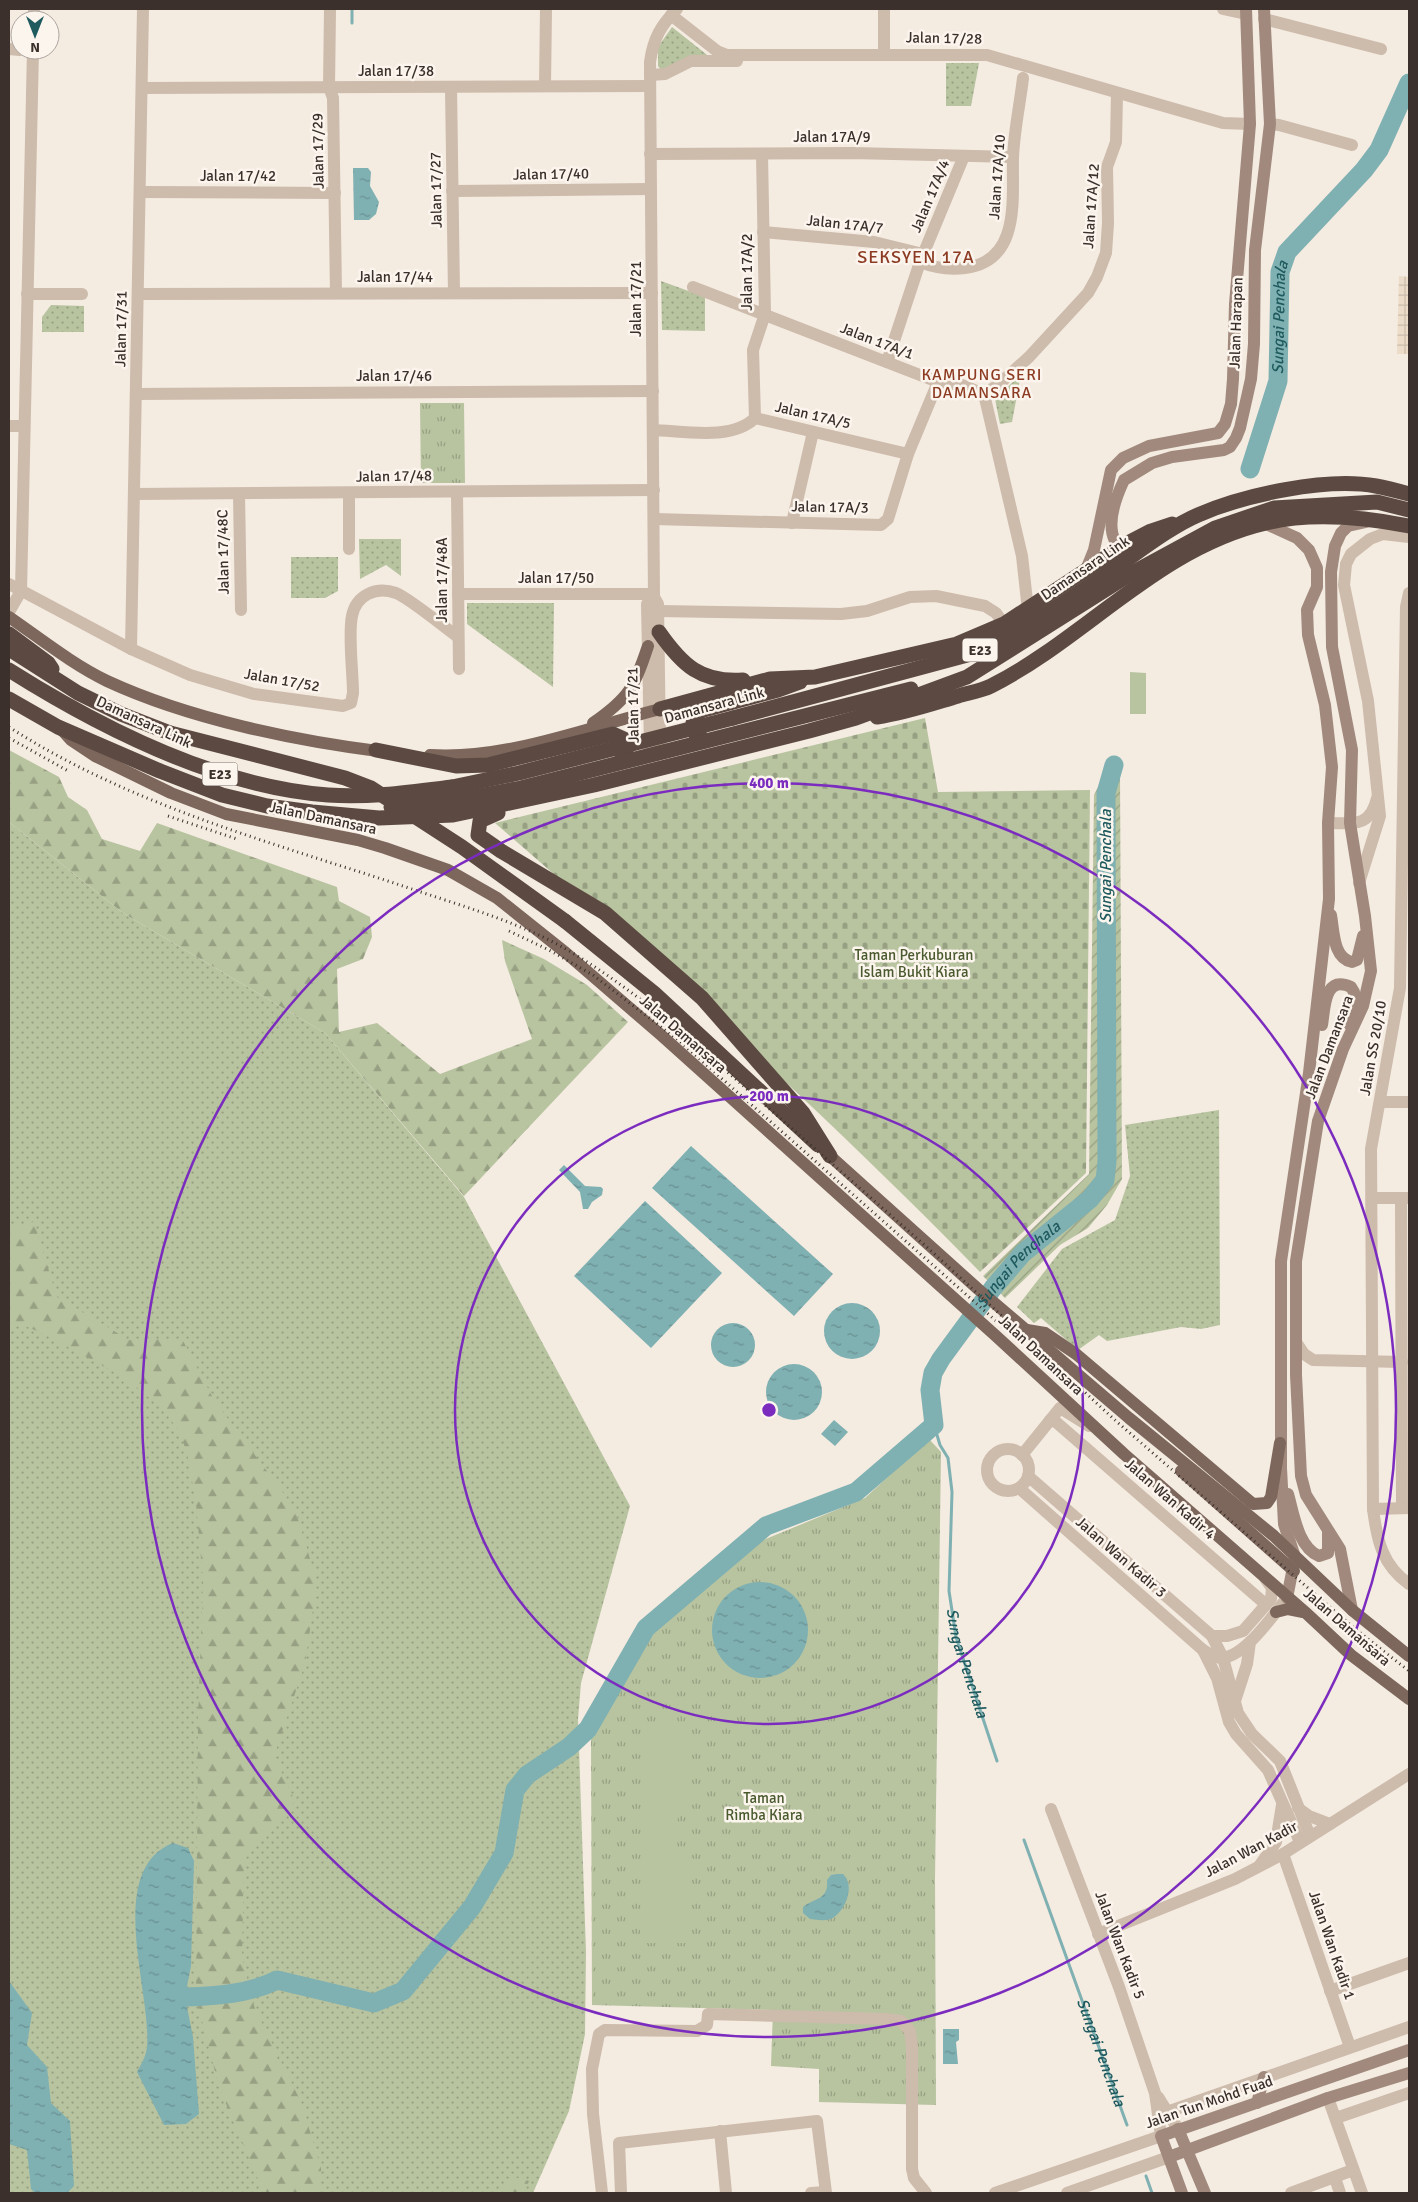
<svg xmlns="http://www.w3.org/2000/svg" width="1418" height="2202" font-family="Signika,sans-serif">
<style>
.grass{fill:url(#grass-dots)}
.forest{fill:url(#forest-firs)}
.cemetery{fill:url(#cemetery-stones)}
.park{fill:url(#park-tufts)}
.garden{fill:url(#garden-furrows)}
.pitch{fill:#b8c4a0}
.plaza{fill:url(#plaza-grid)}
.water{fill:url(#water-ripples)}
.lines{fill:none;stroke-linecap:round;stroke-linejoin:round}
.stream{stroke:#7fb0b2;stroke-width:3}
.river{stroke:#7fb0b2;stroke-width:19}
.minor{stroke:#cdbbac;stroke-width:12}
.tertiary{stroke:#cdbbac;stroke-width:12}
.secondary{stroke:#a18a7d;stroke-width:12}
.primary{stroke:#7d675c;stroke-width:12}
.motorway{stroke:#5c4a42;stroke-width:15}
.rail{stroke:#3b302b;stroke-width:3;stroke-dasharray:1 4;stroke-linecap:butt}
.motorway-bridge{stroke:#5c4a42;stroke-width:15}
.ring{fill:none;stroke:#7b2cbf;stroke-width:2.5}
.labels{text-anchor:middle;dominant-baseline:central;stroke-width:5;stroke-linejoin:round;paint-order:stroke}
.shield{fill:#fbf5ee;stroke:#756b66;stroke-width:1}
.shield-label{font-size:14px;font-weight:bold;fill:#3b302b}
.street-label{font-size:15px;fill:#3b302b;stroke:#fbf5ee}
.park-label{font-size:15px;fill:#4a5a2e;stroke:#fbf5ee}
.water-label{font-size:16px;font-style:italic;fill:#1f5a5e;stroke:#fbf5ee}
.neighbourhood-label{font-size:16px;letter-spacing:1px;fill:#8c3b22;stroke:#fbf5ee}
.quarter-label{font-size:18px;letter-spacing:1px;fill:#8c3b22;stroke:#fbf5ee}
.centre{fill:#7b2cbf;stroke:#fbf5ee;stroke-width:2.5}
.ring-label{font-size:15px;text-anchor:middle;font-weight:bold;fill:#7b2cbf;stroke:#fbf5ee;stroke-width:5;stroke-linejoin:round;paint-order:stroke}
</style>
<defs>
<pattern id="grass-dots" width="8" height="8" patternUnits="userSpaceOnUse" patternTransform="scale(1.25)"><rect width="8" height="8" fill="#b8c4a0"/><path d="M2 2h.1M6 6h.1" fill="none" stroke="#97a083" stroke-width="1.8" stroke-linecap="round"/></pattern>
<pattern id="forest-firs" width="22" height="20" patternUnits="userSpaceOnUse" patternTransform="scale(1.25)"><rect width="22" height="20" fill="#b8c4a0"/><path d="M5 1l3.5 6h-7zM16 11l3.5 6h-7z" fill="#97a083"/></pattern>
<pattern id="cemetery-stones" width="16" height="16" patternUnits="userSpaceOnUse" patternTransform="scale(1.25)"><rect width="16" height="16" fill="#b8c4a0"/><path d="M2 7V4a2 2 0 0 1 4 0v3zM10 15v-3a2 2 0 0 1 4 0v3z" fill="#97a083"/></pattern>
<pattern id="park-tufts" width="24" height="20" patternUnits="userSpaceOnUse" patternTransform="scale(1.25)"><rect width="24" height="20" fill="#b8c4a0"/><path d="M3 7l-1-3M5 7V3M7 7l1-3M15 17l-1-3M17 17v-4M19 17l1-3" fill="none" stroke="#97a083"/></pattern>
<pattern id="garden-furrows" width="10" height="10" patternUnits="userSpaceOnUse" patternTransform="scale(1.25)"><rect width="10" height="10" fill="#b8c4a0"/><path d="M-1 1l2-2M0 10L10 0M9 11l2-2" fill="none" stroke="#97a083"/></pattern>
<pattern id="plaza-grid" width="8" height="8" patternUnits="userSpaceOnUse" patternTransform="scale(1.25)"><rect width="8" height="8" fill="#ecdcc8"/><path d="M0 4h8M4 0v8" fill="none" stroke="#cbbdac"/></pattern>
<pattern id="water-ripples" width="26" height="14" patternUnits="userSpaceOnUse" patternTransform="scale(1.25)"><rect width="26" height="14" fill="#7fb0b2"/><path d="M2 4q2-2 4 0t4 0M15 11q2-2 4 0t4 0" fill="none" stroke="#699091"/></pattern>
</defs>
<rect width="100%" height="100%" fill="#f4ebe1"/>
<g class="grass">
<path d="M672,27l39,31 -49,13 -4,-5v-19z"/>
<path d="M946,63h33l-8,43h-25z"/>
<path d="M661,281l44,16v34l-43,-1z"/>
<path d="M51,305l33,1v26h-42v-15z"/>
<path d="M1021,374l-9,48 -12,2 -5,-25z"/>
<path d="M359,539h42v37l-15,-11 -26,14z"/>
<path d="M291,557h47v34l-13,7h-34z"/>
<path d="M467,603h87l-1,84 -86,-63z"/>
<path d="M9,822l114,91 202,120 139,164 166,309 -49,177 -3,36 8,233 -1,82 -16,77 -36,82h-524z"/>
<path d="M1219,1110l1,215 -19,4 -20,-2 -74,14 -8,-6 -21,15 -37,-32 -7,5 -17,-16 45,-58 53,-29 15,-44 -5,-51z"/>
</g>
<g class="forest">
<path d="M9,750l50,27 9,20 19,13 15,29 38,12 17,-28 180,64 2,14 31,16 2,20 -9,22 -26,10 2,63 38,-9 63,51 92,-35 -27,-78 -3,-21 42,19 43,26 41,37 -164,174 -139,-163 -202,-120 -114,-91z"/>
<path d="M34,1222l23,75 72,43 53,-1 32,61 81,109 22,73 -12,82 -31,92 21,45 -51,59 -2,98 13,51 46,93 20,66v25h-57l-45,-106 -23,-89 2,-280 5,-137 -7,-78 -9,-51 -9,-22 -17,-24 -38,-29 -73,-40 -22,-10 -19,-4v-96z"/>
<path d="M510,2176l19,5 -5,12h-22z"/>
</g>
<path class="cemetery" d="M925,718l13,74 152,-2 -4,383 -106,99c-154,-158 -318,-305 -485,-449z"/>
<g class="park">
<path d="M420,403h44l1,80h-44z"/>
<path d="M929,1439l12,13 -6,426 1,227 -117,-3v-33l-48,-3 2,-56 -181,-5 -1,-269 60,-107 110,-88 104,-43z"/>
</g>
<path class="garden" d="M1120,772l2,407 -15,26 -19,23 -28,17 -55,53 -22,-22 106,-102 5,-379 11,-22z"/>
<g class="pitch">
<path d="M1130,672l16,1v41h-16z"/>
<path d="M643,1726h46l-1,78h-10l-1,51 11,1 -2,87h-46z"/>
</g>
<path class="plaza" d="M1399,276l10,1v77h-12z"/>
<g class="water">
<path d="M353,168h15l3,4 -1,14 9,16 -3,12 -7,6h-15z"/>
<path d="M691,1146l142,128 -39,42 -142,-128z"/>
<path d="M564,1165l21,21 16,1 2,2 -1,6 -10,7 -4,7h-5l-3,-17 -21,-22z"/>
<path d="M645,1201l77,72 -71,75 -77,-72z"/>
<circle cx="852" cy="1331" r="28"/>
<circle cx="733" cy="1345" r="22"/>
<circle cx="794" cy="1392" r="28"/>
<path d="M834,1420l14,12 -13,14 -14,-12z"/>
<circle cx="760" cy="1630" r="48"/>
<path d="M173,1843l15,5 6,13 -3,105 -6,31 8,40 6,77 -13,10 -22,1 -27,-53c4,-8 9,-15 10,-25 5,-54 -43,-177 26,-204z"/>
<path d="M837,1874h6c13,12 2,38 -12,45 -7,2 -14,1 -21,0l-7,-6v-6c11,-9 26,-7 24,-27l4,-5z"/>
<path d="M9,1981l23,32 -5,32 20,22 4,36 19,18 4,65 -7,7h-32l-4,-4 -4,-39 -18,-6z"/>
<path d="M943,2029h16v11l-3,2 2,22h-15z"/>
</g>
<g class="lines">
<g class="stream">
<path d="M352,9v14"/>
<path id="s1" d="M934,1425l6,20 8,13 4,34 -3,99 7,46 41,124"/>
<path id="s2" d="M1024,1840l103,285"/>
<path d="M1146,2176l6,17"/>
</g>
<g class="river">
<path id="s3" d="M1250,469l28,-88 2,-109 7,-20 77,-82 15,-20 30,-67"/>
<path id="s4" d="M185,1997c31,-1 64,-3 92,-17l97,23 29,-12 69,-84 32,-54 11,-63 12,-15 42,-28 19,-18 58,-101 120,-102 90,-34 78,-67 -4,-35 3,-17 8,-14 52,-71 30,-35 67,-54 15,-19 2,-18 -1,-369 8,-28"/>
</g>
<g class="minor">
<path d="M330,9l-1,78 4,11 3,195"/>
<path d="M884,9v45"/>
<path d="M1223,9l23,5"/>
<path d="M671,15l46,36 10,4h260l236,68 27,1"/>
<path d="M1264,19l117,30"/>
<path d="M34,20v-11"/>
<path d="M9,49l11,1"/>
<path d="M650,75l15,-1 26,-13h46"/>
<path d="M545,86l1,-77"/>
<path d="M451,87l3,206"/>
<path d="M142,88l508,-2"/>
<path d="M1270,124l9,1 73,20"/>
<path d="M650,154l203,-1 160,4"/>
<path d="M452,191l199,-2"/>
<path d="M140,192l195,1"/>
<path d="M763,232l111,10 49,12"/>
<path d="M920,262c15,6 28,8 45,6 56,-7 47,-69 48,-110 1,-27 7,-54 10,-80"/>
<path d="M693,287l245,95 24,3 22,9"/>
<path d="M27,294h55"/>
<path d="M138,294l514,-1"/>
<path d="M887,362l33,-100 44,-106"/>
<path d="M136,394l517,-3"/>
<path d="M984,394l14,-9 31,-28 59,-64 9,-16 9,-24 2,-30 -1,-56 9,-25 1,-49"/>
<path d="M984,394l38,162 6,54"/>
<path d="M755,418l-2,-68 12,-36 -3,-160"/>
<path d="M755,418l153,36"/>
<path d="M9,426h15"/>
<path d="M653,430c31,1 79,11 102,-12"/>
<path d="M457,492l2,177"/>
<path d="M349,493v56"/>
<path d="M134,494l520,-4"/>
<path d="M239,494l2,116"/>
<path d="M654,519l227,6 7,-6 20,-65 30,-72"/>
<path d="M792,523l21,-91"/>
<path d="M9,584l122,65 59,26 64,19 89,12 8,-3 2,-10c0,-20 -5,-59 -1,-77 4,-21 24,-30 44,-23 13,5 48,34 62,44"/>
<path d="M1409,593l-3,14 -6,381 -29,161 2,360c4,31 9,56 36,75"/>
<path d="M458,594h196"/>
<path d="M658,611l183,3 26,-3 43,-14 26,-1 49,10 11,7 8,11"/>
<path d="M9,612l12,-21 12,-541"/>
<path d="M131,649l12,-640"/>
<path d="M1380,1102h29"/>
<path d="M1372,1198h37"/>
<path d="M1401,1198l1,310"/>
<path d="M1296,1342l8,12 9,6 89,2"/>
<path d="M1050,1420l6,2 207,180 2,4"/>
<circle cx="1008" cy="1470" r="21"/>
<path d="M1022,1455l38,-47 29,18"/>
<path d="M1028,1476l184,160 11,22 15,55 14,21 28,27 30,75"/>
<path d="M1019,1488l184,162c6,3 11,8 18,8 24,-1 52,-43 66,-60"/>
<path d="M1373,1509l36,-1"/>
<path d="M1212,1636h15l16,-5 28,-32 1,-11 -7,-10"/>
<path d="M1203,1650l14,28 12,44 7,12 32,36 32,72"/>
<path d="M1235,1701l12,-37 3,-22"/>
<path d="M1298,1808l11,8 21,8"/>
<path d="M1283,1854l67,193"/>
<path d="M1260,1865l16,-23 6,-37"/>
<path d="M1098,1934l137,-55 48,-25 126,-80"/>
<path d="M1330,1991l79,-28"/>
<path d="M1328,2098l34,95"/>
<path d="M1167,2112l242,-85"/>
<path d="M1336,2118l73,-25"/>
<path d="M720,2131l6,62"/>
<path d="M1335,2178l5,15"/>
<path d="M602,2193l-9,-79 -1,-45 7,-35 6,-4 92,1 10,-6 1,-11 177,5 16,2 9,10 2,15v123l2,9 12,15"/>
<path d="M621,2193l-2,-50 198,-22 9,72"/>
<path d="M811,2193l14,-1"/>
<path d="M995,2193l166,-57"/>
<path d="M1067,2193l102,-36"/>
<path d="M1291,2193l62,-23"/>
</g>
<g class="tertiary">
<path d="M660,746l-2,-142 -4,-7 -4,-535c3,-23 11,-37 27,-53"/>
<path d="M650,747l-3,-143 7,-7"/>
<path d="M1328,823c25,0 42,5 49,-25"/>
<path d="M1359,883l21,-67 -12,-115 -24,-116 2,-21 5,-10 19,-15 13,-5 26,3"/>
<path d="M1051,1809l68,178 36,106 6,43"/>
<path d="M1158,2097l20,32"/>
</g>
<g class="secondary">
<path d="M1264,523l33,15 12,12 8,18v19l-10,23 1,25 17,70 7,62 -4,56 1,76 -20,174 -28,188v207l3,56 11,33 -8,41"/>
<path d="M1126,544l-11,-3c-9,-18 1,-44 9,-61l28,-17 20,-6 52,-7 6,-3 6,-9 4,-10 11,-49 3,-35 1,-94 15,-126 -6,-115"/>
<path d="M1086,570l8,-20 17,-80 12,-12 26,-12 69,-13 7,-9 6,-20 2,-25 2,-75 15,-180 -4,-115"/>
<path d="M1331,915c3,17 2,43 21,47l5,-2 6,-24"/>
<path d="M1322,1025c3,-18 2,-50 29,-38l3,5v8l-5,24"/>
<path d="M1288,1494c6,21 10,53 31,62l9,-3v-20"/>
<path d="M1352,1610l-12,-61 -34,-54 -5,-19 -5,-101v-114l22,-140 25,-72 20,-43 8,-35 -6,-55 -15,-93 2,-73 -20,-103 -1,-75 4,-26 6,-13 7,-7 18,-4"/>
<path d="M1257,2103l7,-26"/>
<path d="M1178,2129l27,64"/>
<path d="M1169,2157l159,-59 81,-25"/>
<path d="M1182,2193l-21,-57 248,-86"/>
</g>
<g class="primary">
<path d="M9,617c32,22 63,47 98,64 82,38 189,60 278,71"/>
<path d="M593,723c36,-25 41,-35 55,-77"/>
<path d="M62,730l9,10 24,16 76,37 55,21 132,26 27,8 63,22 49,28 69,55 95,82 335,301 128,118 181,158 46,43 58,44"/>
<path d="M430,755c75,5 157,-27 230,-46"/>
<path d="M830,1156l148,133 151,129 145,118 78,74 57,46"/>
<path d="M1027,1330l18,3 31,21 177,150 14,-1 4,-6 9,-54"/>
<path d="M1181,1471l113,100"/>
<path d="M1276,1612l12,-3 15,3"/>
</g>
<g class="motorway">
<path d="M659,632c23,33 42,51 84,48"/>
<path d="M9,634l39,29 4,6"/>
<path d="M9,649l69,44 43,21 49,19"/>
<path d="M9,670c92,58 209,117 319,125 41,3 83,-3 124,-8"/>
<path d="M9,699l49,28 102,44 62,24 45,11 45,6 67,6 74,-3 141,-30 215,-54 47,-13 111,-41 165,-104 83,-45 59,-20 103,-6 32,8"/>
<path d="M660,709l110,-30 45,-2 142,-33 47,-20 122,-80 25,-13 21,-7"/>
<path d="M877,717c28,-4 54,-13 81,-21 10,-3 23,-5 33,-10 95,-48 167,-138 275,-163 46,-11 97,-6 143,3"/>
<path d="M733,718l238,-64c53,-24 99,-55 147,-88 23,-16 54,-40 80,-51 46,-20 128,-38 178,-29 11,2 22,5 33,8"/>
<path d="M700,736l-4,-1 -3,-12 7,-12 78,-21 22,-8"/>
<path d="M376,750l80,16 32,-1 125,-31 11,5 2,13 -4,4"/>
<path d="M391,807l66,-7 64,-12 390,-99"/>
<path d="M498,813l-18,8 -2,14 23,16 104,62 97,85 101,115 27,43"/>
<path d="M565,921l89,72 164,152"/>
</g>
<g class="rail">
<path d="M9,727c120,77 254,113 388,157 52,18 107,33 156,58 47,25 89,58 130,91l246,216 187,172 238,207 55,43"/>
<path d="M9,738l61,34"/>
<path d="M168,816l69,23"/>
<path d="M509,931l40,19 44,25 84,64 335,296"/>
</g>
<g class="motorway-bridge">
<path d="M170,733l175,45 26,10 91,59 103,74"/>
<path d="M452,787l67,-14 214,-55"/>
</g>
</g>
<g class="ring">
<circle cx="769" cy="1410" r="314"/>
<circle cx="769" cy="1410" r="627"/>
</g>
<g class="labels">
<g class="shield">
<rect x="962.5" y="638.5" width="35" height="23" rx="4"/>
<rect x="202.5" y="762.5" width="35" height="23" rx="4"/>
</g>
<g class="shield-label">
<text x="980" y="650">E23</text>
<text x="220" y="774">E23</text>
</g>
<g class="street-label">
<text transform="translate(944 38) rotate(1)">Jalan 17/28</text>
<text x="396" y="71">Jalan 17/38</text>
<text x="832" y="137">Jalan 17A/9</text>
<text transform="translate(318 151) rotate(-91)">Jalan 17/29</text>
<text transform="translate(551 174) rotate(-1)">Jalan 17/40</text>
<text x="238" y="176">Jalan 17/42</text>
<text transform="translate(997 177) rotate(-86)">Jalan 17A/10</text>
<text transform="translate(436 190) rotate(-91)">Jalan 17/27</text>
<text transform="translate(930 196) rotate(-67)">Jalan 17A/4</text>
<text transform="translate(1091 206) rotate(-86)">Jalan 17A/12</text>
<text transform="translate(845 224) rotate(6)">Jalan 17A/7</text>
<text transform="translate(747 272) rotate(-90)">Jalan 17A/2</text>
<text x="395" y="277">Jalan 17/44</text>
<text transform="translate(636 299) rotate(-90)">Jalan 17/21</text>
<text transform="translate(1236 323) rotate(-88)">Jalan Harapan</text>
<text transform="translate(121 329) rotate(-89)">Jalan 17/31</text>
<text transform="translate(877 341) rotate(21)">Jalan 17A/1</text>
<text x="394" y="376">Jalan 17/46</text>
<text transform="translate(813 415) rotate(13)">Jalan 17A/5</text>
<text transform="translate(394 476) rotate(-1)">Jalan 17/48</text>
<text transform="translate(830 507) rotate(1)">Jalan 17A/3</text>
<text transform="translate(223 552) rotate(-91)">Jalan 17/48C</text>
<text transform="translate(1085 568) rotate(-34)">Damansara Link</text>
<text x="556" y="578">Jalan 17/50</text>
<text transform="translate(442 580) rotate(-90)">Jalan 17/48A</text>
<text transform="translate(282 680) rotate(10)">Jalan 17/52</text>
<text transform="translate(633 705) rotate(-91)">Jalan 17/21</text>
<text transform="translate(714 705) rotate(-15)">Damansara Link</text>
<text transform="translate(144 722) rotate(25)">Damansara Link</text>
<text transform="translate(323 818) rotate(12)">Jalan Damansara</text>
<text transform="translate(683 1034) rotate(41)">Jalan Damansara</text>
<text transform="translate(1329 1047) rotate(-69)">Jalan Damansara</text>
<text transform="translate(1373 1048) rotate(-80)">Jalan SS 20/10</text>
<text transform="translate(1041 1355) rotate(43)">Jalan Damansara</text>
<text transform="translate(1170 1499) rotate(41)">Jalan Wan Kadir 4</text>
<text transform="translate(1121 1557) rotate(41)">Jalan Wan Kadir 3</text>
<text transform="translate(1347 1627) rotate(41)">Jalan Damansara</text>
<text transform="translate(1251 1849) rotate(-28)">Jalan Wan Kadir</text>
<text transform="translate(1120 1945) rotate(69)">Jalan Wan Kadir 5</text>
<text transform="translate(1332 1945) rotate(71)">Jalan Wan Kadir 1</text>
<text transform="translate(1209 2102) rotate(-19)">Jalan Tun Mohd Fuad</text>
</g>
<g class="park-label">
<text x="914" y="955">Taman Perkuburan<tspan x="914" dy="17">Islam Bukit Kiara</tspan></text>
<text x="764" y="1798">Taman<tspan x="764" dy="17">Rimba Kiara</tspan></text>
</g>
<g class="water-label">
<text stroke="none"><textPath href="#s3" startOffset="156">Sungai Penchala</textPath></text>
<text transform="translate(1106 866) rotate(-90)">Sungai Penchala</text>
<text stroke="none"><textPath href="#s4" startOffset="1221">Sungai Penchala</textPath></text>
<text stroke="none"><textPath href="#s1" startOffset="244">Sungai Penchala</textPath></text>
<text stroke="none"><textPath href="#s2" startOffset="226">Sungai Penchala</textPath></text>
</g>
<g class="neighbourhood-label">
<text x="982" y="375">KAMPUNG SERI<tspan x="982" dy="18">DAMANSARA</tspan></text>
</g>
<g class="quarter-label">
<text x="916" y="257">SEKSYEN 17A</text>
</g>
</g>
<circle cx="769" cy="1410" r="8" class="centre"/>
<g class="ring-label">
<text x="769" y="788">400 m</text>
<text x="769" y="1101">200 m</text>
</g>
<rect width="1418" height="2202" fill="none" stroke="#3b302b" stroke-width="20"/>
<g transform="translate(35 35) rotate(180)"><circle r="24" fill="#fbf5ee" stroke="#aea6a0"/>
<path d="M0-4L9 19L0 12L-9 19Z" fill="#1f5a5e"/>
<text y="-8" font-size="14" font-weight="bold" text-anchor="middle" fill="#3b302b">N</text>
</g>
</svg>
